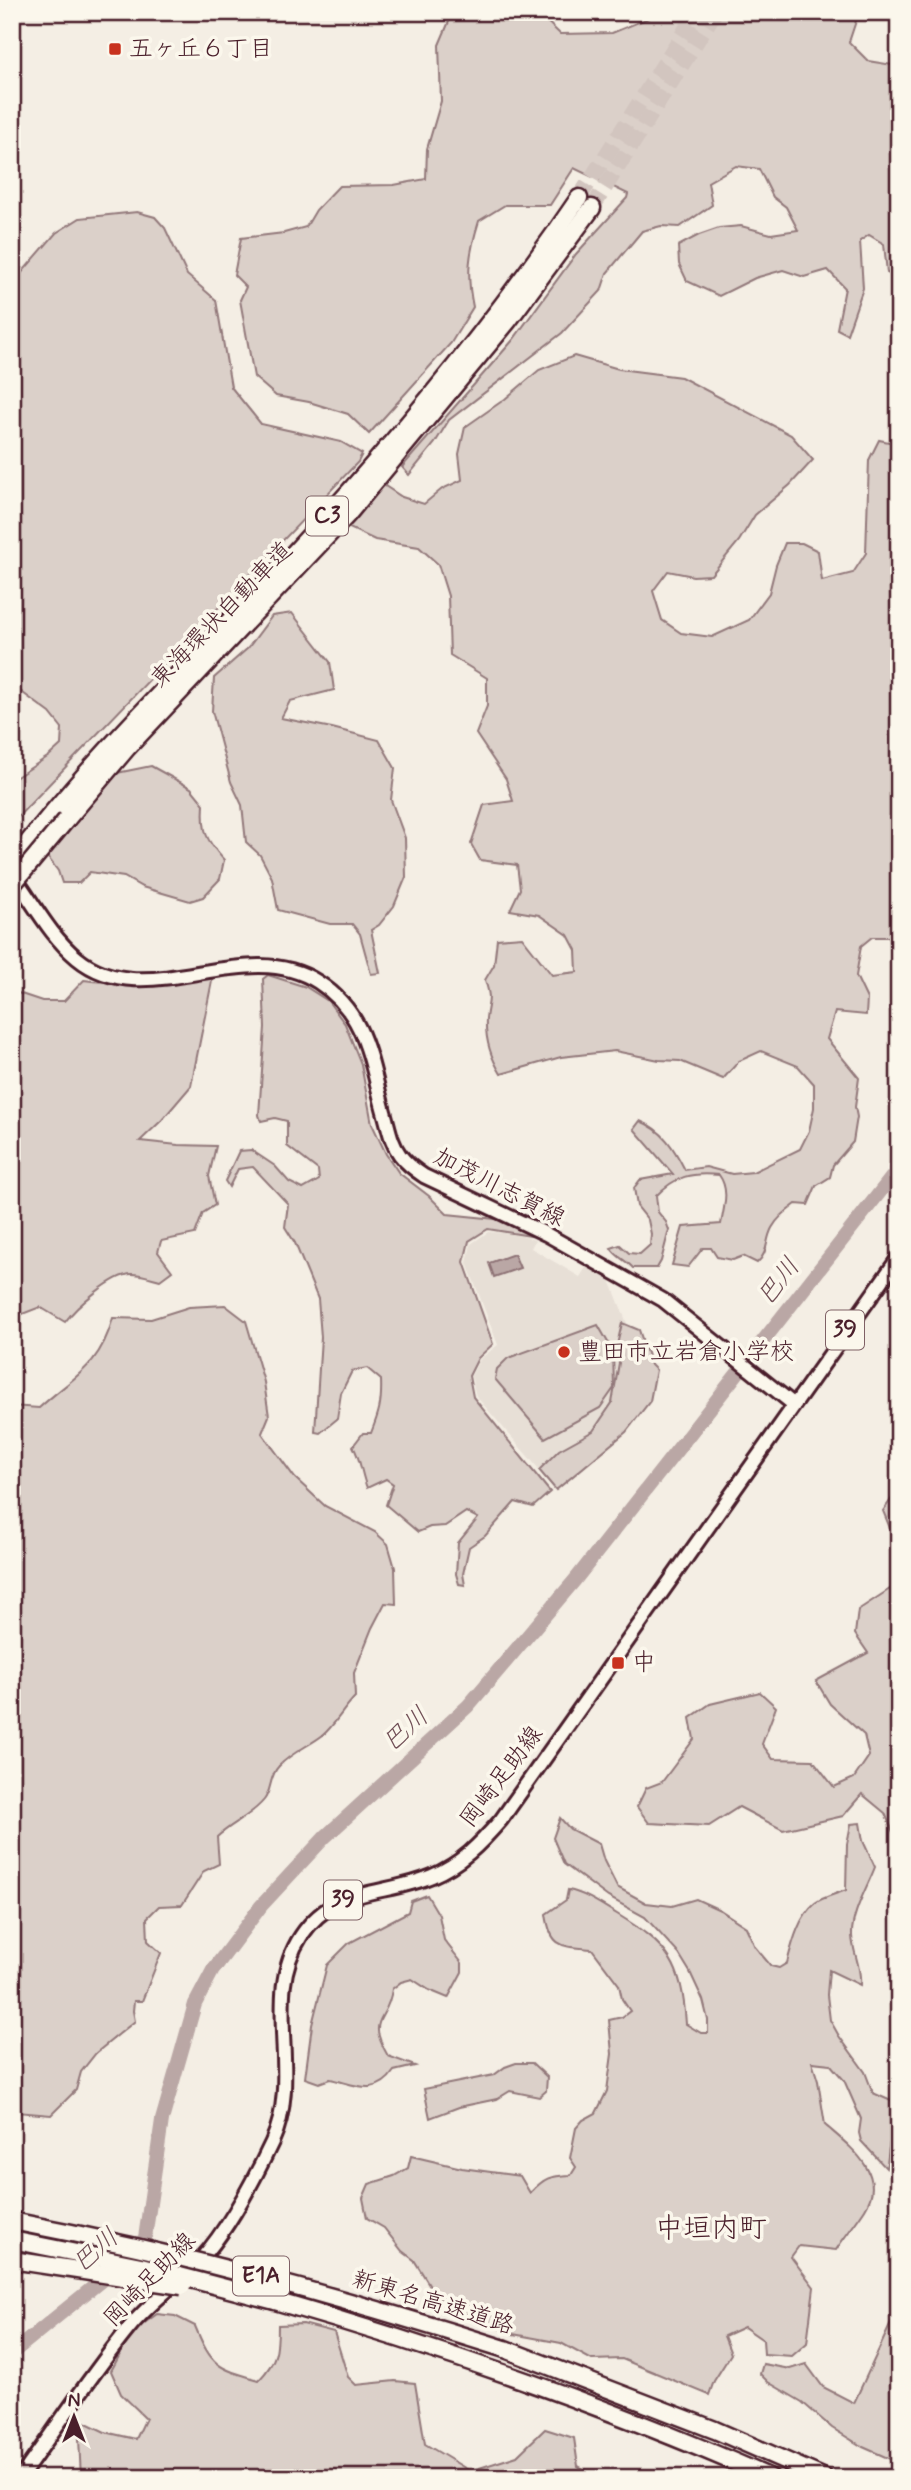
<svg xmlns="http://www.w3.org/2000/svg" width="911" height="2490" font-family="Mynerve,'Klee One',sans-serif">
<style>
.built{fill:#e7dfd6}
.green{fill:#dbd0c9;stroke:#92787a;stroke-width:2}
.water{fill:#baa7a5;stroke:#8d7174;stroke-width:2}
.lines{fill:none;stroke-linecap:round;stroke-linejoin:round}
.river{stroke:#baa7a5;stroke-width:14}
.motorway-tunnel{stroke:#d2c5bf;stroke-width:16;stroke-dasharray:16 8;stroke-linecap:butt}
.secondary-casing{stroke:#4a1f2b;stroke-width:18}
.primary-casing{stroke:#4a1f2b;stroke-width:18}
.motorway-casing{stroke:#4a1f2b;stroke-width:21}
.secondary{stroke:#fbf7ec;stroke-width:12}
.primary{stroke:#fbf7ec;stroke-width:12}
.motorway{stroke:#fbf7ec;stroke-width:16}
.motorway-bridge-casing{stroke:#4a1f2b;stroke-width:21;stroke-linecap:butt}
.motorway-bridge{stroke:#fbf7ec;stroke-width:16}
.poi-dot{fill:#c8321e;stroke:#fbf7ec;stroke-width:2.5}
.labels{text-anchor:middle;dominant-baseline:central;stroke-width:7;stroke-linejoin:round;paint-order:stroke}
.shield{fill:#fbf7ec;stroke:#7f6065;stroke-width:2}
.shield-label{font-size:23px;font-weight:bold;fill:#4a1f2b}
.poi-label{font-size:24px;fill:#4a1f2b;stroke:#fbf7ec;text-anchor:start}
.street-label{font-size:24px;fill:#4a1f2b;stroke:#fbf7ec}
.water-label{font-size:26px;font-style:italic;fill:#714f56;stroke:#fbf7ec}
.quarter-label{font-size:28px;fill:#4a1f2b;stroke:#fbf7ec}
</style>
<rect width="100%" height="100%" fill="#f4eee4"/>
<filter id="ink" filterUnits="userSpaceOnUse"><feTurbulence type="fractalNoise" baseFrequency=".0143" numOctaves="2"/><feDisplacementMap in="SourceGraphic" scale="14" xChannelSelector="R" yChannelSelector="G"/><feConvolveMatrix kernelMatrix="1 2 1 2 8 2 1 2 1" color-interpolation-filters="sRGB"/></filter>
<g filter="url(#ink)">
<path class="built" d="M488,1232l23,1 24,7 -4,8 49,29 7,-11 21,9 33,84 -4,42 -86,82 -75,-87 -5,-20 9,-17 18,-14 -31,-82 4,-19z"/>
<g class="green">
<path d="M453,12h84l23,22 52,-1 51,-21h196l-10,30 19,19 31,5v212l-12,-5 -3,-29 -15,-9 -9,6 3,47 -16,46 -10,-5 8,-41 -17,-18 -24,7 -21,-7 -28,8 -36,18 -32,-15 -8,-17 -1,-18 21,-11 20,-7 22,-2 30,8 27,-4 -12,-23 -13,-10 -14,-28 -23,-3 -28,16 4,23 -32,22 -19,-1 -19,5 -35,42 -6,18 -39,42 -113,87 -14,23 -26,32 -7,-8 111,-127 63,-86 51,-56 1,-4 -54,-26 -24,37h-45l-26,16c-10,32 -13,53 -6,86l-22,36 -82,91 -21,-20 -39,-12 -33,-6 -22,-19 -14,-77 6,-13 -12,-12 7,-37 43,-5 22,-6 10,-17 23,-24 55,-1 32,-6 1,-30 14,-48 -2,-56z"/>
<path d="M137,212l18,5 10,11 22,47 29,25 15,87 30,37 80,18 21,12 -4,8 -346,361v-43l37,-24 12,-11 1,-17 -12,-15 -38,-28v-401l44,-51 24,-15z"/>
<path d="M574,356l45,13 62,8 110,58 22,25 -23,25 -35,30 -16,26 -28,34 -18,1 -25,-5 -15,20 9,29 19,13 31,4 37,-17 20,-27 7,-28 9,-22h17l16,8 4,30 31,-8 13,-20 3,-93 10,-20 20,4v493h-27l-11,9 -5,30 11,23 -1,16 -31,-3 -8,27 32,39 -4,29 2,10 -4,25 -20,23 -3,12 -14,9 -8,19 -12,-1c-9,7 -18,13 -24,24 -7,13 -3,24 -15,35l-14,-7 -10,4 -16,-3 -6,-9h-8l-15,19 -16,-2 11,-38 38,-3c3,-17 9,-34 -2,-49 -27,-3 -44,1 -63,21l2,16 8,10 3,8 -8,31 -4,7h-24c-7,-8 -17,-11 -22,-20l9,-3 9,8 11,1 10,-9 1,-11 -3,-14 -11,-14 -3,-18 6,-8 33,-6 -39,-45 6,-8c23,9 34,27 45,49l21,-3 26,7 21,-2 47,-23 9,-18 5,-23v-24l-16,-18 -37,-15 -22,10 -16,18 -43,-18 -21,-1 -44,-9 -54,6 -60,17c-10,-16 -16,-35 -15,-55 2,-19 6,-18 -1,-39l9,-15 3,-26 25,-2 30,38 25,-3 -1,-22 -8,-15 -29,-20 -29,-5 10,-21 -3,-24 -37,-5 -9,-16 13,-39 29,-4 -7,-22 -30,-45 11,-28v-28l-37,-23 -2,-59 -10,-32 -19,-17 -44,-7 -28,-13 35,-43 20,13 22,7 18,-15 20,-9 -3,-26 6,-27 40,-28 34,-29z"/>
<path d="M292,613l38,49 4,28 -44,11 -9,17 51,10 47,12 16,28 -4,32 14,38 1,39 -12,29 -15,19 -8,5 9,43 -9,1 -11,-40 -8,-10h-22l-52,-14 -6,-32 -12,-23 -14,-13 -4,-37 -11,-23 -19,-71 2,-33 34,-30 24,-32z"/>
<path d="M151,766l40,22 13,16c-2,28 2,36 20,56l-4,19 -17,18 -13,4 -48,-14 -18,-10 -34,-5 -11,11h-17l-4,-12 -11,-15 70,-83z"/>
<path d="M268,975l38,12 22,14 17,23 16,40 11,60 14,30 13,19 30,23 18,18 59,6 26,12 -1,4 -43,-7 -19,12 -5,21 29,82 -15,14 -9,18 4,21 77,95 -17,15 -18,-5 -30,34 -16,11 -6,27 2,11 -6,-1 -3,-10 2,-31 20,-25 -12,-6 -21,14 -15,1 -12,5 -32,-27 7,-21 -7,-5 -19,9c-6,-15 -6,-28 -14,-42l10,-13h8c8,-20 11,-30 10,-53l-14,-12 -15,3 -11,22 -4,26 -17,14 -5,-1 6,-95 -3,-38 -23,-56 -10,-16 3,-23 -35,-37 -15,2 -9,18 -4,-6 14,-30 12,-1 24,16 14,16 14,7 16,-9 -1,-10 -31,-24v-25l-12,-3 -14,3 -2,-6 6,-88 -2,-48z"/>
<path d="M213,976l-22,110 -29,34 -22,21 38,4 38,1 -7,30 6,29 -12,8 -8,21 -34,7 -3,11 14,19 -12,9c-8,-2 -19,-6 -28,-6 -19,0 -56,33 -67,48l-25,-15 -28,11v-327l30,10h22l20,-21c42,6 87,2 129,-4z"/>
<path d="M225,1305l21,16 18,61 5,34 -7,17 33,45 30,28 50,26 13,12 7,24 1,36 -11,-1 -13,25 -18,45 1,24c-11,11 -22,30 -32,38 -14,11 -31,17 -44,31 -10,10 -7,24 -15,34 -13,16 -32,23 -47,37l2,27 -15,7 -22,34 -23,1 -12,12 1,23 13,12 -19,48h-8l-1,10 2,10 -39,32 -15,19 -5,18 -25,25 -34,-3 -5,23v-729l27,2c36,-33 60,-40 74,-90l38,1 38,-12z"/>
<path d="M622,1323l17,7 12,35 5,5 -6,31 -24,31 -70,58 -17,-20 20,-20 34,-19 19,-28 7,-40 -2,-18z"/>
<path d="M598,1325l15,26 1,37 -14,20 -55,30 -50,-59 2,-10 11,-11z"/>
<path d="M899,1496v54l-16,-39 10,-14z"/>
<path d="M899,1583v263l-14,-33 -23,-19 -19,22 -60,14 -44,-23 -30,19 -60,-3 -12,-16 9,-19 16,-6 32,-43 -4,-21 20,-14 50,-12 16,15 -14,37 11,15 40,1 21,27 20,-9 15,-22 -5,-21 -34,-31 -14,-23 52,-28 -13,-19 3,-24z"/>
<path d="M560,1818l10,11 29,15 5,17 13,26 29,16 26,3 24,-7 24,11 26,17 9,20 16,19 8,2 8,-5c5,-19 12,-47 28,-60 8,-6 21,-9 31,-13l1,-46 4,-20 9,-1 3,18 12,26c-8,21 -24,47 -23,69 1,18 10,32 8,49l-31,-15 -2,25 3,25 9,16 26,36 8,21 25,11 1,23c-13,11 -9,26 -13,41l-25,-27 -2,-8 2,-14 -17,-39 -14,-16 -18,-2 6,19 7,44c24,21 63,48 40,84 -9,14 -20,27 -29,41l-37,-4 -8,11 23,30 -7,56 -15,13 -28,-2 -1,-14 -19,-13 -20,9 7,18 -17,27 -5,14 -87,-36 -30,1 -31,-17 -48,-9 -44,-18 -32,-19 -23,-37 -12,-9 -18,-23 -17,-10 -4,-20 6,-14 25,-8 14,-8 3,-12 51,12 58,8 10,17c15,-16 20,-17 41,-18l5,-8 -6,-9 6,-30 7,-8 13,-7 11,-22 5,-37 -3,-34 13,-3 8,-6 -8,-12 -3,-14 -27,-36c-30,-3 -41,0 -46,-35l20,-14 2,-10c17,3 34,15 49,24 52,32 65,49 69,110l15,9h7v-13l-5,-20 -13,-28 -11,-18 -34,-37 -37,-20 -44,-33 -11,-26z"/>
<path d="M427,1895l12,20 5,25 18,23v9l-14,26 -19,-8 -17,-11 -11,3 -9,7c-4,34 -27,27 -4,67l27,10 -21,5c-18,27 -40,13 -64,8l-11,4 -14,-5 7,-53 15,-60 22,-22 59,-31 3,-11z"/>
<path d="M516,2063h16l15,14 -1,14 -7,6 -29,-6 -13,8 -38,8 -29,11 -6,-29 70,-14 11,-8z"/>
<path d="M899,2306v157l-36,-16 -31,-19 -30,-26 -34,-20 -8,-8 3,-10 27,5 16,-5 17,23 31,16z"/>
<path d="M157,2314l18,2 20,10c17,41 22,42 64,54 18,-19 19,-29 19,-55l25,-1 31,8 14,45 8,8 39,-4 20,2 10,61 45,27 47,-15 28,-27 29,9 4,28 22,12h-519l-3,-59 27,13 31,7 10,-21 -25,-24 -10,-23 21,-39z"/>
</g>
<path class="water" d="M514,1254l6,14 -26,9 -5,-14z"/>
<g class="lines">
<g class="river">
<path d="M134,2253l11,-15 17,-118 33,-116 18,-34 48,-64 64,-69 143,-131 107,-126 320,-407 4,-14"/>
<path d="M12,2353l101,-82"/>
</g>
<g class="motorway-tunnel">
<path d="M579,198l118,-186"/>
<path d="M592,208l123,-196"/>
</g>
<defs>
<path id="secondary" d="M12,874c21,28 38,62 65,84 69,57 166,-24 241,24 50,32 52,81 67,133 4,14 6,28 15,40 6,8 15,15 24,21l122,58 117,66 130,104"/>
<path id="primary" d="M20,2478c36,-50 70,-102 109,-150 21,-26 49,-45 72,-69 28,-31 53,-79 71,-117 31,-67 -11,-146 29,-206 34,-51 82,-39 131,-60 29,-12 48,-32 69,-56l398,-563"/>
<g id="motorway">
<path d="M67,819l60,-71 221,-234 160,-193 84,-113"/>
<path d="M12,863c85,-111 187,-208 282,-310 103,-112 200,-229 285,-355"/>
<path d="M275,2301c171,49 332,105 496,177"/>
<path d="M505,2349l210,81 110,48"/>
</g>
</defs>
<use href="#secondary" class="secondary-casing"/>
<use href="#primary" class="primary-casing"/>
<use href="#motorway" class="motorway-casing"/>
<use href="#secondary" class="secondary"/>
<use href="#primary" class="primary"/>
<use href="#motorway" class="motorway"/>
<defs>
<g id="motorway-bridge">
<path d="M12,885l55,-66"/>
<path d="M12,2221c168,32 331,76 493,128"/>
<path d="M12,2240l129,26 134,35"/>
<path d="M12,2260l170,26"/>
</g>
</defs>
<use href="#motorway-bridge" class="motorway-bridge-casing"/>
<use href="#motorway-bridge" class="motorway-bridge"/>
</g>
</g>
<g class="poi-dot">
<rect x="108" y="42" width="14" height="14" rx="3.5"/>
<circle cx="564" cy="1352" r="7"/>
<rect x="611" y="1656" width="14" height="14" rx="3.5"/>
</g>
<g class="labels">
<g class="shield">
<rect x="306" y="496.5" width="42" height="39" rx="5"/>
<rect x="826" y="1310.5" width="38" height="39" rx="5"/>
<rect x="324" y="1880.5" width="38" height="39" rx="5"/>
<rect x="233" y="2256.5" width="56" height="39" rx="5"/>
</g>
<g class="shield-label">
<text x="327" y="516">C3</text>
<text x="845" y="1330">39</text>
<text x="343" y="1900">39</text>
<text x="261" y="2276">E1A</text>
</g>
<g class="poi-label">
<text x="129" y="49">五ヶ丘６丁目</text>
<text x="578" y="1352">豊田市立岩倉小学校</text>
<text x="632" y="1663">中</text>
</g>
<g class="street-label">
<text transform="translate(222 615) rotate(-46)">東海環状自動車道</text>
<text transform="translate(499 1188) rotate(27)">加茂川志賀線</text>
<text transform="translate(502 1777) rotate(-53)">岡崎足助線</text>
<text transform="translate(150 2280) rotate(-46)">岡崎足助線</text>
<text transform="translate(433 2303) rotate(17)">新東名高速道路</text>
</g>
<g class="water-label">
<text transform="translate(779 1282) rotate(-52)">巴川</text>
<text transform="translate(406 1730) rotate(-42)">巴川</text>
<text transform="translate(96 2251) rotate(-41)">巴川</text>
</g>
<g class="quarter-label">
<text x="711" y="2229">中垣内町</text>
</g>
</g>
<rect width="911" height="2490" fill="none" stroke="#fbf7ec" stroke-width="42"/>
<rect x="21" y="21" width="869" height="2448" fill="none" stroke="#4a1f2b" stroke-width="2.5" filter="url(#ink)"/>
<g transform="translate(74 2417)" stroke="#fbf7ec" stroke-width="5" paint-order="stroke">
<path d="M0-5L12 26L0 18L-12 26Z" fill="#4a1f2b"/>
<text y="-10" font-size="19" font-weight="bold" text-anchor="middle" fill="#4a1f2b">N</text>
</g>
</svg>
